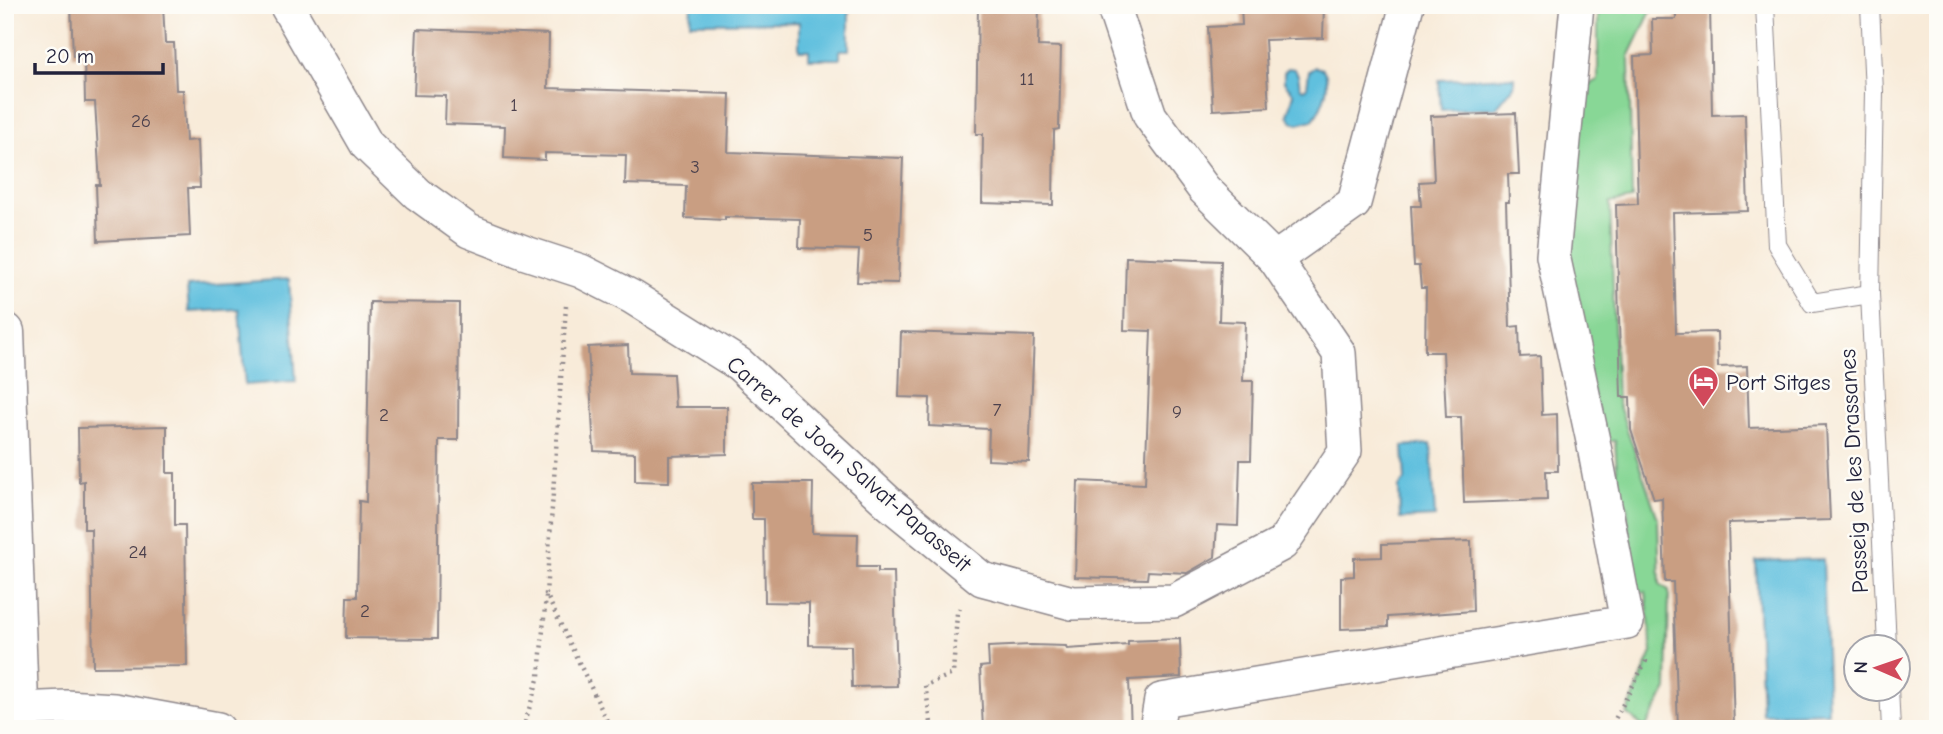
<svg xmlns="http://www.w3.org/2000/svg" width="1943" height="734" font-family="'Comic Neue',sans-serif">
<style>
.green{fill:#88d796;stroke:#557c68;stroke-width:2}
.water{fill:#60c0de;stroke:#41718c;stroke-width:2}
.building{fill:#c99e82}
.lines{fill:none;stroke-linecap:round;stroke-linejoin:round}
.lane-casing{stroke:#8d868a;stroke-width:20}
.street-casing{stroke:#8d868a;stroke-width:36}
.secondary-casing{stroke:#8d868a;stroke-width:41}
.path{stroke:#8d868a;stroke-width:4.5;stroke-dasharray:2 5;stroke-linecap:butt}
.lane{stroke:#fff;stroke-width:18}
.street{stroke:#fff;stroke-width:33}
.secondary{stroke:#fff;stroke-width:38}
.labels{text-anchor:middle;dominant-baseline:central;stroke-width:5;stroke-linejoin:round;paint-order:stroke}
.number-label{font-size:19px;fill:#4c414d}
.poi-label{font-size:23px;fill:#22223b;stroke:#fdfcf7;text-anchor:start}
.street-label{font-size:23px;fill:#22223b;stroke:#fdfcf7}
</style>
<rect width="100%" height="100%" fill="#fdfcf7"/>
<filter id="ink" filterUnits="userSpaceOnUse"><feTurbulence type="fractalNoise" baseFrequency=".0143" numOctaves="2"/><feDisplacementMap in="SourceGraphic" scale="14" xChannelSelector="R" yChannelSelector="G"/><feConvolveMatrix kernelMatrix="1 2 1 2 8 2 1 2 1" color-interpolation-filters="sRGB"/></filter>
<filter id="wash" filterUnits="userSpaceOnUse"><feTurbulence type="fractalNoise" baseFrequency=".00686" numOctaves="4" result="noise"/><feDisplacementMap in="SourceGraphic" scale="28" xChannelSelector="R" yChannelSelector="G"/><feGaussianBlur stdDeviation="1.57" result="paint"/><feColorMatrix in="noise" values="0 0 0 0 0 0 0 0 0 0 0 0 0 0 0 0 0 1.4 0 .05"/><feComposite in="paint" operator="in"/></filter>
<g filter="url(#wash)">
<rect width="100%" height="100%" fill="#f8ebd9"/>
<path class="green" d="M1598,5h56l-25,52 3,142 -22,4 7,197 41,119 2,66 9,5 -2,100 -22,38 -18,-14 25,-62 -6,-60 -13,2 -6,-89 -8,-2 -4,-62h-13l-35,-183 10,-168 21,-10z"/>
<g class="water">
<path d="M691,5h158v45h-9v9h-31v-9h-10v-28l-109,1z"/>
<path d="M1315,67l8,2c10,14 -1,38 -10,51l-15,4 -7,-4 -3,-5 6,-21 -10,-12v-9l4,-5 6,1 4,6 2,12 3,2 4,-2 2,-16z"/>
<path d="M1514,77v9l-18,22 -55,2 -2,-30z"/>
<path d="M289,279l7,102 -51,4 -6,-76 -50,3 -2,-26z"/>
<path d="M1431,444l4,73 -35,2 -1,-32 6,-7 -2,-34z"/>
<path d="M1823,559l5,153 -66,2 -6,-153z"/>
</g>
<g id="blocks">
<g class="building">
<path d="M71,5h92l2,38h9l2,47h7l3,51 12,-1 2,48h-12l2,48 -92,5 -2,-56h4l-5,-83h-10l-1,-47 -11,1z"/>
<path d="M978,5h61l-1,41 23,1 -2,82 -5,1 -1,75 -71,-2 1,-69h-7z"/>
<path d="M1241,5h83l-1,33 -58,2 4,67 -56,3 -5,-83 34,-2z"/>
<path d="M1676,5h34l2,110 33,-1 3,97 -75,2 3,120 41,-1 1,35 29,-1 2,62 77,-3 4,95 -102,3 6,206h-56l-5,-147h-8l-3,-84 -8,1 -23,-69 -1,-33h-9l-5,-192 22,-1 -4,-148 19,-1 -1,-36h24z"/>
<path d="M417,29l132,5 -1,54 182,6 -2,58 175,6 -5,125 -41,-1 2,-32 -60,-2 1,-29 -75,-2v3l-40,-2 1,-32 -61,-2 1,-29 -81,-2v7l-41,-2 1,-32 -60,-2 1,-28 -32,-1z"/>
<path d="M1516,113l3,61h-11l1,28h-3l4,125 9,-1 1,31 20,-1 2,59 15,-1 1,57h-12l1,29 -83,3 -3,-86h-15l-3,-65h-18l1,-64h-5l-2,-22h-5l-3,-60h10l-2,-24 15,-1 -3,-65z"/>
<path d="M1126,257l95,4 -2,60 26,1 -2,59h10l-2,79h-11l-2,66 -21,-1 -2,32 -28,16 -39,-2 -1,8 -72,-2 3,-96 67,3 6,-153 -27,-1z"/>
<path d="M370,302l89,1 -1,137h-19l-2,199 -91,-1 1,-41h10l2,-96 7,1z"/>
<path d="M901,332l133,4 -5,126 -41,-2 1,-31 -60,-3 1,-28 -31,-1z"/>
<path d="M628,345l1,28 44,1 2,33h52v47l-58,2v26l-34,-1v-28l-41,-2 -6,-104z"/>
<path d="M167,426v47h8v52h10l2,141 -94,1 -2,-138h-7v-48l-5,1 -1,-54z"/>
<path d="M752,483h61l-1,50 46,1 -1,33h21v5h16l3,114 -45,1 -1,-41 -42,-1v-42l-44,-1 -1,-83h-12z"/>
<path d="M1471,541l2,70 -85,6v10l-47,2v-52l13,-1v-18l28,-1v-13z"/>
<path d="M1180,639l1,38 -52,3 2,49h-148l-3,-62 9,-1 -1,-19 43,-2 35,1 1,3 61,-4v-4z"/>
</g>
</g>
</g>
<g filter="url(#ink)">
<use href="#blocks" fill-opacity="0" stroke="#8d868a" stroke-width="2"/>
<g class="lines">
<defs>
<g id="lane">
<path d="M1765,5l12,240 35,58 58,-9"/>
<path d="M1870,5l4,87 -4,202 17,352"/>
<path d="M1889,688l2,41"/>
</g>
<g id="street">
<path d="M286,5l81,140 51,49 51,37 57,22 55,18 51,26 107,67 151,140 92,75 90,24 102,-2 108,-57 63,-93 -6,-98 -64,-94 -71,-70 -54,-73 -37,-111"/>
<path d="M1275,259l79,-56 53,-198"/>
<path d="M19,709l47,-2 48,3 104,19"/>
<path d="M1156,729l5,-29 466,-78 -34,-181 -40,-186 24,-250"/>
</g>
<path id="secondary" d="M5,332l15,397"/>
</defs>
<use href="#lane" class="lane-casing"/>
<use href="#street" class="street-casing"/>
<use href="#secondary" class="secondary-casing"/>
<g class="path">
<path d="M566,306l-20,288 65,135"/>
<path d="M523,729l16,-53 7,-81"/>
<path d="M932,729l-7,-44 28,-11 4,-61 3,-5"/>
<path d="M1621,729l-7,-8 32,-60 -2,-4"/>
</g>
<use href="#lane" class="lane"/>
<use href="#street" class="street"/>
<use href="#secondary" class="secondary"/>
</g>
</g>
<defs>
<symbol id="hotel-pin" viewBox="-11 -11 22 30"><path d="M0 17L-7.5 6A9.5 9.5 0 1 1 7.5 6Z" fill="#d1495b" stroke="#fdfcf7"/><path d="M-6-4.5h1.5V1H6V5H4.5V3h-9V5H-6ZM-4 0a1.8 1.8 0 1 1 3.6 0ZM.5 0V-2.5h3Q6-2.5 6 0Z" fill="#fff"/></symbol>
</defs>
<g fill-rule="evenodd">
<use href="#hotel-pin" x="1686" y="364" width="35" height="47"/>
</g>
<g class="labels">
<g class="number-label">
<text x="1027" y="79">11</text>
<text x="514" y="105">1</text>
<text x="141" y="121">26</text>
<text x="695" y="167">3</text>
<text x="868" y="235">5</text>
<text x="997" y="410">7</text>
<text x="1177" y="412">9</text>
<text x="384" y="415">2</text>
<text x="138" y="552">24</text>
<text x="365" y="611">2</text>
</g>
<g class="poi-label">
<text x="1726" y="382">Port Sitges</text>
</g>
<g class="street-label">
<text transform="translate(849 464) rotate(41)">Carrer de Joan Salvat-Papasseit</text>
<text transform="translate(1854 471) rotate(-93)">Passeig de les Drassanes</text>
</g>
</g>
<rect width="1943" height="734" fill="none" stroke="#fdfcf7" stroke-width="28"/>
<g transform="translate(1877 668) rotate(272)"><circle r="33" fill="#fdfcf7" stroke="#a5a5ac" stroke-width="2"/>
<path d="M0-5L12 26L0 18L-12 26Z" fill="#d1495b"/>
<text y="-10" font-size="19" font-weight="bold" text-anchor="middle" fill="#22223b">N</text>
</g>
<path d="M35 63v10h128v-10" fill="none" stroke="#22223b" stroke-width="3.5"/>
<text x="46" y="63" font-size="21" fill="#22223b" stroke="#fdfcf7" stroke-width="5" paint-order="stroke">20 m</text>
</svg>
